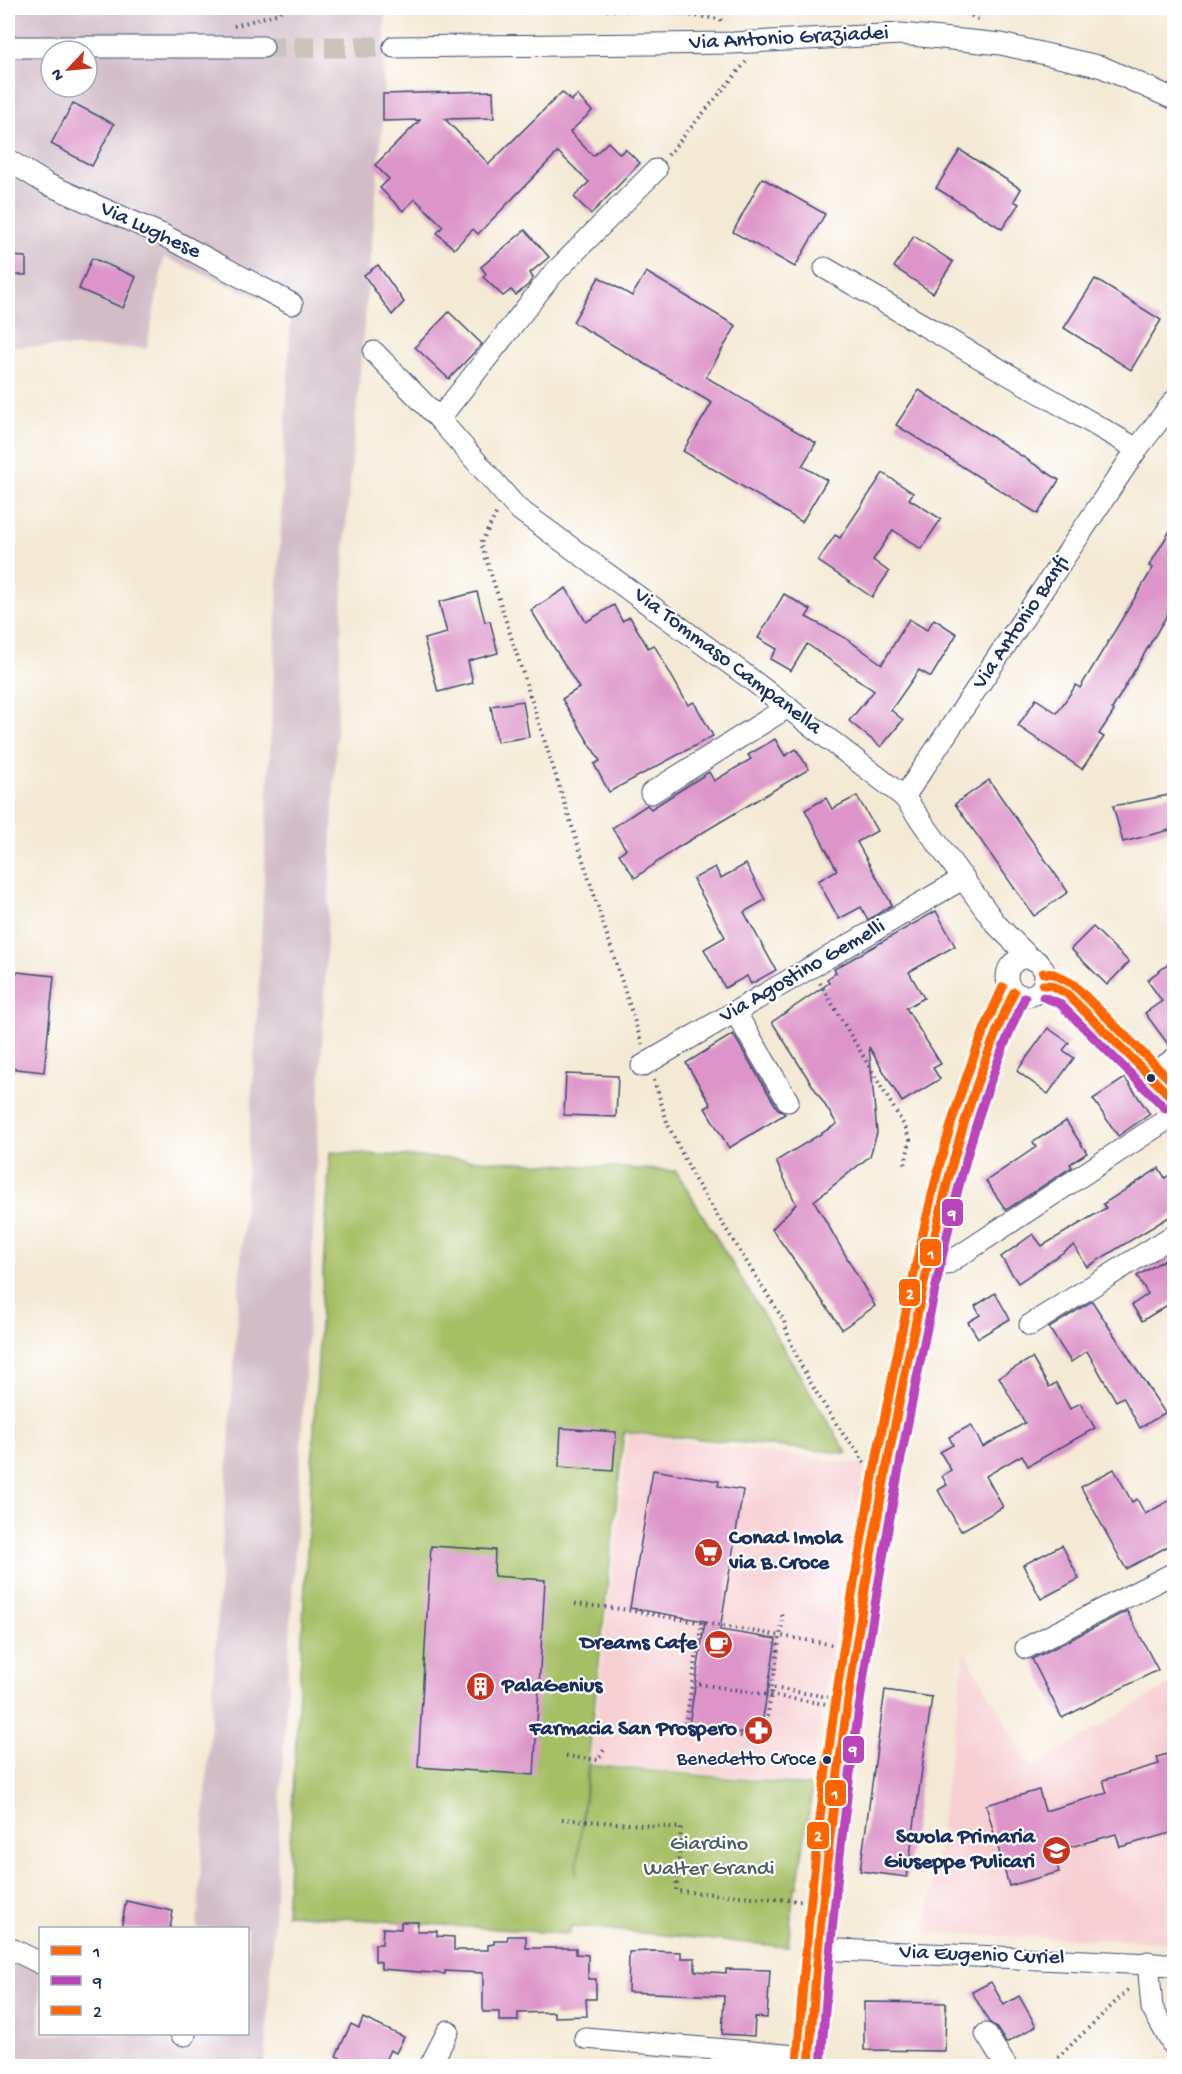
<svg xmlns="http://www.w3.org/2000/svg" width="1182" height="2074" font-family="'Gochi Hand',sans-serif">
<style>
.built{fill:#f7cfd3}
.industrial{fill:#d2bdc7;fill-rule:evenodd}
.green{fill:#a5bf65;stroke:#607762;stroke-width:1.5}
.building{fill:#dd95c9}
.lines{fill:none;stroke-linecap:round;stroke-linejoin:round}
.minor-tunnel{stroke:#c9c4bc;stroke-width:21;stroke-dasharray:21 10;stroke-linecap:butt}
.minor-casing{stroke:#3c4b70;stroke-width:23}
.path{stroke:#3c4b70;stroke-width:4;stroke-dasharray:1.5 4.5;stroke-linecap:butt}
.minor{stroke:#fff;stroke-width:21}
.bus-1-casing{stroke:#fff;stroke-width:14}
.bus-2-casing{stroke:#fff;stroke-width:14}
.bus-3-casing{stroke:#fff;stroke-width:14}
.bus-1{stroke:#f60;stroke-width:9}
.bus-2{stroke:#b4b;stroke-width:9}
.bus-3{stroke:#f60;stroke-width:9}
.bus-dot{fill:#1b2f5e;stroke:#fff;stroke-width:2}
.labels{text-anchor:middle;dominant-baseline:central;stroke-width:4.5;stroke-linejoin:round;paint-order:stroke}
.bus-label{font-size:20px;fill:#1b2f5e;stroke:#fff;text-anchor:end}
.street-label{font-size:22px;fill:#1b2f5e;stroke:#fff}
.poi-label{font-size:22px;font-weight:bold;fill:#1b2f5e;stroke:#fff;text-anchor:end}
.park-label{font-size:22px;fill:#4b6160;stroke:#fff}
.line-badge{stroke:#fff;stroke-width:2}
.badge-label{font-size:16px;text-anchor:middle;font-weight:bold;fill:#fff}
</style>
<rect width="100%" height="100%" fill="#fff"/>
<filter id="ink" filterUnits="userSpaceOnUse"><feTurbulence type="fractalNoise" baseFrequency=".0167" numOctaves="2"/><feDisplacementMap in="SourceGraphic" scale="12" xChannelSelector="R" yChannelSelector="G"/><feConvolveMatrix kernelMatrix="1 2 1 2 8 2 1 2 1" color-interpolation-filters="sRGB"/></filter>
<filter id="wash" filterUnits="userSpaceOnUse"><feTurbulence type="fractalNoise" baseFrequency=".008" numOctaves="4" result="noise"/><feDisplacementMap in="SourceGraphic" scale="24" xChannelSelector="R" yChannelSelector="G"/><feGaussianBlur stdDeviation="1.35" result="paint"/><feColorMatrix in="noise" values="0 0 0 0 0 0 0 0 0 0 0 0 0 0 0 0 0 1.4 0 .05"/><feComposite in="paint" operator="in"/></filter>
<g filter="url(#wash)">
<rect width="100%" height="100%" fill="#f4e9d4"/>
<g class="built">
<path d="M628,1434l237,31 -56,318 -218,-20z"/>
<path d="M965,1652l66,116 143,-86v260l-248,-9z"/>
</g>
<path class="industrial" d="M8,8h377l-2,108 -37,411 -33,712 -48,827h-257v-118l32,15v71h208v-106h-51l61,-927 33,-689 -127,-55 -17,91 -139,-2zM51,51h36v36h-36z"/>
<path class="green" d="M330,1152l346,19 171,282 -223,-21 -48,443 13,-110 224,21 -16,101h-3l-6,60 -217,-21 -2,8 -283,-20z"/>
<g id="blocks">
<g class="building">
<path d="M493,91l1,27 -49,1 44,45 73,-72 9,9 6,-6 15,16 -22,21 23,24 15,-14 12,12 5,-5 15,14 -49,51 -17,-17 15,-15 -31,-30 -80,82 -5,-5 -19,20 -17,-16 6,-7 -28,-27 -12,12 -23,-23 9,-9 -14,-14 45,-45 -37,1v-27z"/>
<path d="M73,103l41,21 -22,42 -41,-22z"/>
<path d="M960,150l61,39 -7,12 5,3 -17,25 -66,-41z"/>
<path d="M762,178l63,36 -30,53 -62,-35z"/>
<path d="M525,230l24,27 -19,16 3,5 -5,7 -12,10 -5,-5 -8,6 -20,-19 3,-3 -5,-7z"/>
<path d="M914,236l39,26 -20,31 -39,-26z"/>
<path d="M8,256l18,1v18h-18z"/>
<path d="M92,258l44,19 -13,31 -44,-19z"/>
<path d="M378,265l26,37 -12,13 -28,-40z"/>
<path d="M646,272l90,54 -30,51 110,66 -14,23 25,14 -25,42 -119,-71 29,-48 -139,-81 26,-45 33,19z"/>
<path d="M1095,279l66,41 -30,50 -67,-42z"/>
<path d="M449,312l33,32 -33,35 -34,-32z"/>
<path d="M919,390l140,90 -21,34 -142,-89z"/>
<path d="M883,473l30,20 -4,6 32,20 -20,30 -28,-19 -20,30 16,12 -17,25 -54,-36 17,-26 5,3z"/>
<path d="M1174,524v79l-62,106 2,2 -15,23 5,3 -22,32 -64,-43 18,-27 21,14 19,-28 4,3 73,-120 -4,-2z"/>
<path d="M566,588l20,34 28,-17 8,16 8,-4 18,31 6,-3 34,60 6,-3 19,34 -104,56 -15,-28 6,-3 -38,-62 17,-11 -48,-78z"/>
<path d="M477,592l8,30 5,-1 8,32 -30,8 5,22 -35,9 -14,-53 23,-6 -8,-31z"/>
<path d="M784,594l27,16 -5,7 39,21 37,26 27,-45 18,11 7,-11 23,15 -26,43 -12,-7 -28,40 12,10 -22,27 -32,-26 25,-30 -67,-47 -16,27 -21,-12 7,-10 -19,-11z"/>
<path d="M523,701l6,36 -32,5 -6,-36z"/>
<path d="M775,739l10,17 11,-7 13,20 -132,79 -42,30 -16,-24 7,-5 -14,-21 35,-23 4,4 58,-37 5,9 37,-22 -3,-4z"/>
<path d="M989,780l79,112 -34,24 -79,-112z"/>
<path d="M1174,794v35l-51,13 -10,-36z"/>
<path d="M857,796l20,35 -20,11 35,63 -24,15 -7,-13 -22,12 -21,-38 19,-11 -32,-60 21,-12 6,11z"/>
<path d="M746,864l19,36 -21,12 32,58 -25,14 -4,-8 -22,12 -21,-39 21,-12 -32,-58 22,-12 6,11z"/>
<path d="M936,911l19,35 -46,26 15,26 -18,10 35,56 -8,4 7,11 -38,23 -33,-55 8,86 -7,23 -56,45 61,105 -33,23 -70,-100 24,-25 -20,-43 61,-37 -65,-102 57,-39 -2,-4 9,-6 -2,-4z"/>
<path d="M1093,927l36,35 -22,23 -36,-36z"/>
<path d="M1174,960v87h-4l-25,-34 17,-12 -15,-21z"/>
<path d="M8,971l46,5 -10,96 -36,-4z"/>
<path d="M1048,1028l21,15 -6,7 11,8 -26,36 -31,-23z"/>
<path d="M733,1034l44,74 8,6 -56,34 -24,-40 6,-3 -25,-42z"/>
<path d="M566,1074l52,2 -2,41 -52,-2z"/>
<path d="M1125,1078l25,36 -32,22 -25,-37z"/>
<path d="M1066,1121l21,32 -17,11 2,3 -66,43 -20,-29 50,-34 -3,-5z"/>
<path d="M1159,1168l6,10 9,-6v42l-87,53 -13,-22 -56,38 -17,-26 32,-23 9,12 64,-38 -3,-4z"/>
<path d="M1167,1258l7,12v31l-32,20 -10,-16 16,-11 -11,-18z"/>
<path d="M995,1293l15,26 -32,19 -10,-16 12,-7 -5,-9z"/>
<path d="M1092,1301l73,112 -25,15 -17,-31 -7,4 -29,-50 -16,11 -22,-34z"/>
<path d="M1032,1358l17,29 7,-4 14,26 10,-6 15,25 -67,38 -6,-11 -36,21 17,31 -42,24 -23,-41 9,-5 -5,-9 9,-6 -11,-18 13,-7 -4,-8 22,-12 12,22 42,-24 -26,-46z"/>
<path d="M561,1428l55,4 -3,39 -54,-4z"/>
<path d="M1114,1469l18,33 5,-3 8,15 29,-16v45l-48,26 -45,-82z"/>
<path d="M653,1470l66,11 -1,5 25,4 -23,140 56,9 -16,97 -71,-11 16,-104 -75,-13z"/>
<path d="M1062,1545l17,34 -38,20 -18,-34z"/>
<path d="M431,1546l64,4 -1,26 51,4 -11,195 -116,-8z"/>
<path d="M1127,1611l31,59 -96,48 -30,-59z"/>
<path d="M885,1690l47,7 -25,180 -47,-6z"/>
<path d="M1174,1752v80l-54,15 -4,-13 -63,18 6,20 -50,14 -23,-81 53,-15 6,21 62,-18 -4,-13 56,-16 -2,-7z"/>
<path d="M126,1901l47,10 -3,18h-49z"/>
<path d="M401,1922h17l-1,9h20v5l17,1v13h34v-5l6,-1v-4h13l1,-4h18v12h50v6l12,1v24h8v20h-10l1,17 -33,1v-5l-36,1v8h-19v-9h-16v-39l-38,-2v3l-64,-5v-7l-6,-1v-17h7l1,-16 18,1z"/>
<path d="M651,1951l30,1v6h14v13l31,2v-4l44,1 -3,48 -12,-1 -1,19 -32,-2 2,-38 -96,-4 1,-40z"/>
<path d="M991,1982l13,23 15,-9 17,30 -30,17 -10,-16 -7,-5 -17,-30z"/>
<path d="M864,2002l82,1 -1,48 -81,-1z"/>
<path d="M363,2018l41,19 -8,16 -6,-3 -8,17h-23l-23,-11 15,-32 8,4z"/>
</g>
</g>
</g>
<g filter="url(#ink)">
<use href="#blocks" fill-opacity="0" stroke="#3c4b70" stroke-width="1.5"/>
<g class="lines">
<path class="minor-tunnel" d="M263,47h131"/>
<defs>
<g id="minor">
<path d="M8,47h255"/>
<path d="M394,47l339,-4 168,-9 100,10 101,23 72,32"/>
<path d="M8,160l39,24 116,51 129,69"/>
<path d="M825,268l312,181"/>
<path d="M374,352l65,67 78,89 227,166 160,123 92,127 35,35"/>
<path d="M439,419l113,-144 104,-105"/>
<path d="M651,793l137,-86"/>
<path d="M904,797l233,-348 37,-48"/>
<circle cx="1026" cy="977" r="19"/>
<path d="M1043,985h7l16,8 108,107"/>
<path d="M735,1012l53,89"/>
<path d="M642,1066l322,-188"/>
<path d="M1151,1075l23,-16"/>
<path d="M947,1264l227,-149"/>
<path d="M1030,1325l144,-90"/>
<path d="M1026,1648l148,-75"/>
<path d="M8,1947l32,16"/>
<path d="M816,1949l358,16"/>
<path d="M1148,1962l4,46 22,39"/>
<path d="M181,2034l4,1"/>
<path d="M986,2034l20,32"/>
<path d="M585,2038l224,19"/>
<path d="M430,2066l18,-35"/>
<path d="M809,2066c12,-241 51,-478 101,-715 25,-122 46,-247 104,-359"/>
</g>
</defs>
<use href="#minor" class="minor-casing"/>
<g class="path">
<path d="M547,8l114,4 59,7 4,5"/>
<path d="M955,8l23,11"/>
<path d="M234,26l45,-13 3,-5"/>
<path d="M668,155l78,-93"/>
<path d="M496,514l-15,29 161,501"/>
<path d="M820,983l85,144 5,13 -5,24"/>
<path d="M654,1080l14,45 27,55 89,141c10,40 35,76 57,110 7,12 17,16 21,30l4,2"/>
<path d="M575,1604l46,5 214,36"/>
<path d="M702,1622l-17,105 79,13 19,-123 -3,-4"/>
<path d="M699,1684l127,20"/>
<path d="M768,1687l60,10"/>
<path d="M566,1756l32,4 7,-12"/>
<path d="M562,1819l119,9 -5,63 126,10"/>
<path d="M1049,2066l81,-78"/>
</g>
<use href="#minor" class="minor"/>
<defs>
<g id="bus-1">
<path d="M1043,985h7l16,8 108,107"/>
<path d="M809,2066c15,-232 49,-460 95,-688 28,-132 52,-263 110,-386"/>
</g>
<g id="bus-2">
<path d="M1043,997l16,6 107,106"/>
<path d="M821,2066c15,-230 49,-458 95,-684 27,-132 51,-262 109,-385"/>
</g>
<g id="bus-3">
<path d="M1043,973l11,1 19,10 101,100"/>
<path d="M797,2065c15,-233 49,-462 96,-690 27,-133 52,-265 110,-388"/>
</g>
</defs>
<use href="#bus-1" class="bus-1-casing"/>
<use href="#bus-2" class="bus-2-casing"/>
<use href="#bus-3" class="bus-3-casing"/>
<use href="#bus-1" class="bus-1"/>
<use href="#bus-2" class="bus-2"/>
<use href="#bus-3" class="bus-3"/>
</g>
</g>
<defs>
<symbol id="supermarket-disc" viewBox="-11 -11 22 22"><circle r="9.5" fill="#c8321e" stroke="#fff"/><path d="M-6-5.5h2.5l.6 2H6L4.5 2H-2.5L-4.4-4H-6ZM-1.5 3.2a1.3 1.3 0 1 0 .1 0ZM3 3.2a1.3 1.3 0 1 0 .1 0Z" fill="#fff"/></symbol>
<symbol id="cafe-disc" viewBox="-11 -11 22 22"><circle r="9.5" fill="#c8321e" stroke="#fff"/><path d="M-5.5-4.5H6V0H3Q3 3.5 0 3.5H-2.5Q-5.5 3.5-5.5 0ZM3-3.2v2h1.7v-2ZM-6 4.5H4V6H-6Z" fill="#fff"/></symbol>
<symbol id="building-disc" viewBox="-11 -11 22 22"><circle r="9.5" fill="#c8321e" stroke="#fff"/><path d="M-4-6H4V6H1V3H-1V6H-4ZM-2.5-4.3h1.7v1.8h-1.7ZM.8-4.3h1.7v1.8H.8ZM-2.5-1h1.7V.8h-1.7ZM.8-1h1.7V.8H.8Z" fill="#fff"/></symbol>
<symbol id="pharmacy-disc" viewBox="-11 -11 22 22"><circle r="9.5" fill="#c8321e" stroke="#fff"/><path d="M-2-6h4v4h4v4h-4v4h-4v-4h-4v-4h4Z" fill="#fff"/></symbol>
<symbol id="school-disc" viewBox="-11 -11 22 22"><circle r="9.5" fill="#c8321e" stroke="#fff"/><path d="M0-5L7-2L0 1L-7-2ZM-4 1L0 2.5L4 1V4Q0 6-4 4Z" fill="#fff"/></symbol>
</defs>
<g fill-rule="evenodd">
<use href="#supermarket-disc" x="692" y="1536" width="33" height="33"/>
<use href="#cafe-disc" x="702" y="1628" width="33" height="33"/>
<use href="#building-disc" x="464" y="1670" width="33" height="33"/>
<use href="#pharmacy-disc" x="742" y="1714" width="33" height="33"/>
<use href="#school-disc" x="1040" y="1834" width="33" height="33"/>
</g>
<g class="bus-dot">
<circle cx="1151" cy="1078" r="5"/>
<circle cx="827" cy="1760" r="5"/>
</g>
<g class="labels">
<g class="bus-label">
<text x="816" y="1760">Benedetto Croce</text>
</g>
<g class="street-label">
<text transform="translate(789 39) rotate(-3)">Via Antonio Graziadei</text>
<text transform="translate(150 231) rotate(25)">Via Lughese</text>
<text transform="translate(1022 623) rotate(-56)">Via Antonio Banfi</text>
<text transform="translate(727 662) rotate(37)">Via Tommaso Campanella</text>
<text transform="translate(803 972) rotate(-30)">Via Agostino Gemelli</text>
<text transform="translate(982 1956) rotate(2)">Via Eugenio Curiel</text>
</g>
<g class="poi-label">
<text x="729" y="1539" text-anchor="start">Conad Imola<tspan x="729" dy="25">via B.Croce</tspan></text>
<text x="697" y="1644">Dreams Cafe</text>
<text x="502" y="1687" text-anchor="start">PalaGenius</text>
<text x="737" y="1730">Farmacia San Prospero</text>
<text x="1035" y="1838">Scuola Primaria<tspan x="1035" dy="25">Giuseppe Pulicari</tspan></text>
</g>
<g class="park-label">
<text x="709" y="1845">Giardino<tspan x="709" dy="25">Walter Grandi</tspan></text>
</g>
</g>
<g class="line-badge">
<rect x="941" y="1198" width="23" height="29" rx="6" fill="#b4b"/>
<rect x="919" y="1238" width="23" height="29" rx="6" fill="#f60"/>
<rect x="898" y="1278" width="23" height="29" rx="6" fill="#f60"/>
<rect x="842" y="1735" width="23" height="29" rx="6" fill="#b4b"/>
<rect x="824" y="1779" width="23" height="28" rx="6" fill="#f60"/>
<rect x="806" y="1821" width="24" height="29" rx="6" fill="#f60"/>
</g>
<g class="badge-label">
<text x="952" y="1219">9</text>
<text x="931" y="1259">1</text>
<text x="910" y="1299">2</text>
<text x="853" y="1755">9</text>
<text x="835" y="1799">1</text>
<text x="818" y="1841">2</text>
</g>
<rect width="1182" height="2074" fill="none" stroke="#fff" stroke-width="30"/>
<rect x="39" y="1927" width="210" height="108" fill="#ffffff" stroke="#a4acbf" stroke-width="1.5"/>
<rect x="51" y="1946" width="30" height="9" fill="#ff6600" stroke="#a4acbf" stroke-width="1.5"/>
<text x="93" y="1957" font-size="18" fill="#1b2f5e">1</text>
<rect x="51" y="1976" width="30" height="9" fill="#bb44bb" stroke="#a4acbf" stroke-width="1.5"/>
<text x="93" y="1987" font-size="18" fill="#1b2f5e">9</text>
<rect x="51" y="2006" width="30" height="9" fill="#ff6600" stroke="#a4acbf" stroke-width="1.5"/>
<text x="93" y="2017" font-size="18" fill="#1b2f5e">2</text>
<g transform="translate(69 69) rotate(244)"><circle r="28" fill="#ffffff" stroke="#a4acbf" stroke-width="1.5"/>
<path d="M0-4.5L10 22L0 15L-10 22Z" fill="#c8321e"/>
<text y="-9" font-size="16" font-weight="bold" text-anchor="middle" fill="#1b2f5e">N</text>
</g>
</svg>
